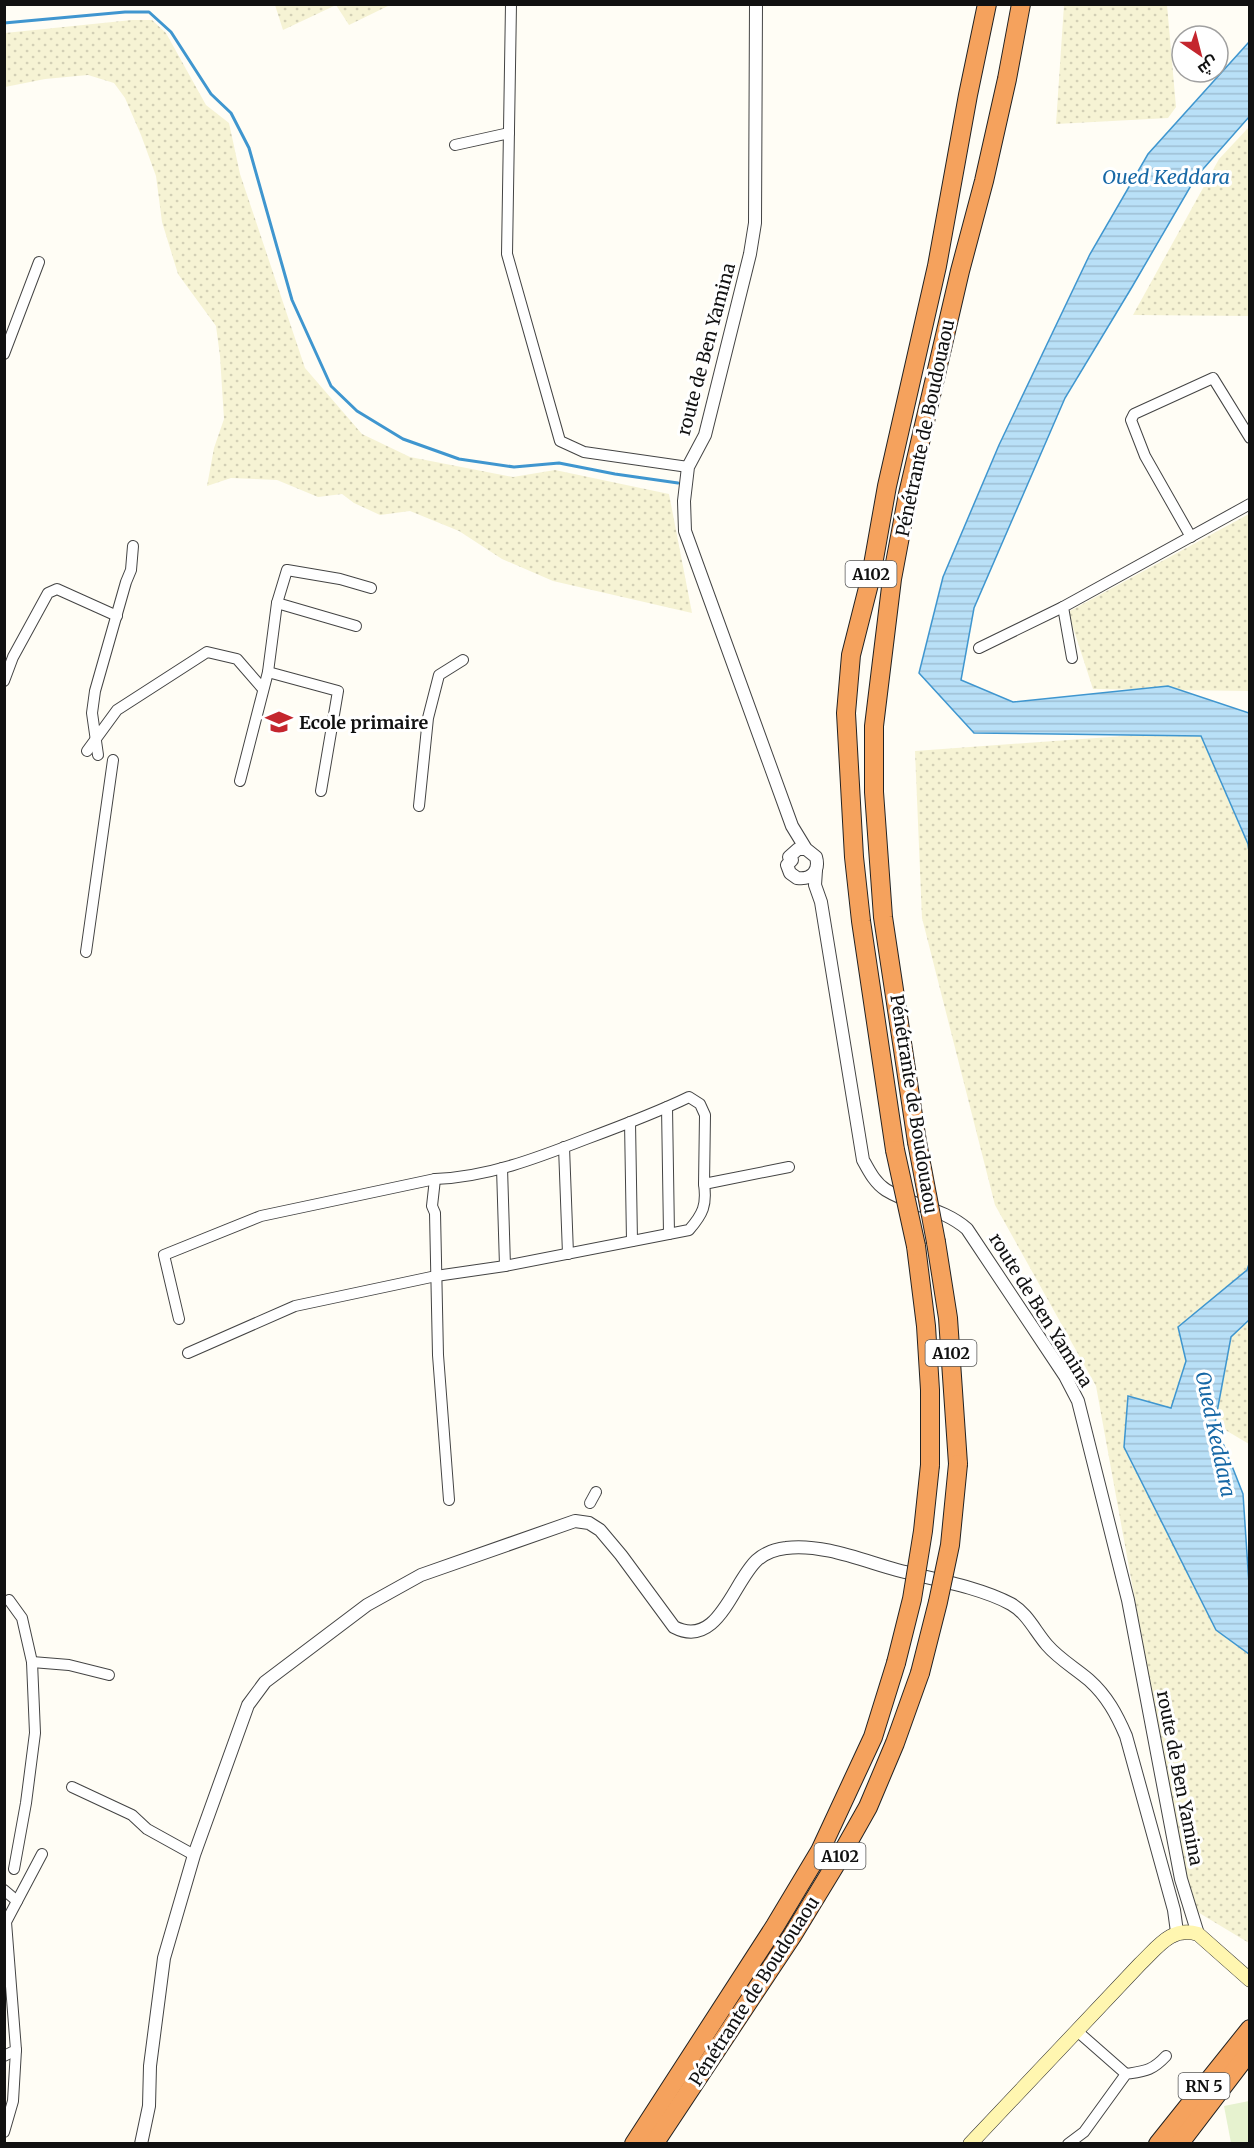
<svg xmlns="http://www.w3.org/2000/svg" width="1254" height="2148" font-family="Merriweather,Cairo,serif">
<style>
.farmland{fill:url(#farmland-dots)}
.pitch{fill:#e6f2cf}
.water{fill:url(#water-rules);stroke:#3f96cf;stroke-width:1.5}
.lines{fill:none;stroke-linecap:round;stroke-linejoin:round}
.stream{stroke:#3f96cf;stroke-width:3}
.minor-casing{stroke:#444;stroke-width:12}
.tertiary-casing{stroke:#444;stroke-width:14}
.secondary-casing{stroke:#333;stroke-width:15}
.motorway-casing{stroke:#222;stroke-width:20}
.minor{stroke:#fff;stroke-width:10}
.tertiary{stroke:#fff;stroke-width:12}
.secondary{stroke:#fff6b0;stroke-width:14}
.motorway{stroke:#f5a25d;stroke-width:18}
.motorway-bridge-casing{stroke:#222;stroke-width:20;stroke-linecap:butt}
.motorway-bridge{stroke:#f5a25d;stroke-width:18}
.labels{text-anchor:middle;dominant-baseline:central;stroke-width:6;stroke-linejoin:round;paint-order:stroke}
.shield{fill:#fff;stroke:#585858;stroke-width:1.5}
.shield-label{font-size:16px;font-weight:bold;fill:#111}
.street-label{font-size:18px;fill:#111;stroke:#fff}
.poi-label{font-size:18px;font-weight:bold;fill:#111;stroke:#fff;text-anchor:start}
.water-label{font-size:20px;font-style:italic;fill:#1768a6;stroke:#fff}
</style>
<defs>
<pattern id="farmland-dots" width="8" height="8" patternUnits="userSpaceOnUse" patternTransform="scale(1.5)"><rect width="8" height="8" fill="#f6f3d4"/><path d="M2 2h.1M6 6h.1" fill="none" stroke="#d2cfb5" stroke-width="1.8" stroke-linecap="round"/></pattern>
<pattern id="water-rules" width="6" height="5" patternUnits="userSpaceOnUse" patternTransform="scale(1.5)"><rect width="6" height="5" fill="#b9e0f7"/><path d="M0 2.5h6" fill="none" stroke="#9ebfd3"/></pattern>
</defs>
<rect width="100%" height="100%" fill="#fffdf5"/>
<g class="farmland">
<path d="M275,5v-1l115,1 -41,20 -13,-20 -53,25z"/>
<path d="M1064,5h103l9,102 -8,11 -112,6z"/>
<path d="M132,20h20l14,13 40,72 23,18 11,51 65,194 57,66 48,23 103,20 42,-7 114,24 23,119 -139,-32 -51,-22 -43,-28 -49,-20 -30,4 -26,-12 -12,-9 -24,3 -41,-17 -46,-2 -24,8 7,-38 10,-29 -4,-63 -4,-30 -38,-52 -16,-52 -6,-46 -15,-41 -16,-37 -11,-15 -26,-8 -43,4 -40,8v-54z"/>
<path d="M1249,127v189l-116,-1 86,-156z"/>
<path d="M1249,514v177l-156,-2 -25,-77z"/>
<path d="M1249,727v717l-22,-13 -14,-19 -40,27 76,204v300l-58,-35 -95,-522 -101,-181 -73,-287 -7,-167z"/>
</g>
<path class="pitch" d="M1249,2101v42h-18l-7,-37z"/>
<g class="water">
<path d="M1249,42v75l-53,60 -64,110 -67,111 -91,210 -13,72 52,22 155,-16 81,27v139l-1,-8 -47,-108 -227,-3 -55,-60 24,-96 56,-132 91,-191 58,-100z"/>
<path d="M1249,1264v56l-18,17 -16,86 28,71 7,105 -1,55 -33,-24 -92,-183 4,-51 43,12 15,-47 -8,-34 69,-57z"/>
</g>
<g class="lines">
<path class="stream" d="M4,23l121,-11h24l22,20 40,62 20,19 18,35 43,152 39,86 26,25 46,28 56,20 55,8 45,-4 56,11 63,9"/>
<defs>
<g id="minor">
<path d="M511,4l-4,250 53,187 24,11 104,15"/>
<path d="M455,145l54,-12"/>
<path d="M4,354l35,-92"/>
<path d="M1191,537l-46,-81 -14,-36 3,-6 79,-36 37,60"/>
<path d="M277,603l79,23"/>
<path d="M979,648l84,-41"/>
<path d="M1072,658l-9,-51 187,-103"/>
<path d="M268,672l70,19 -17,100"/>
<path d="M4,681l9,-24 35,-64 9,-4 60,27"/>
<path d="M87,751l30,-41 90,-58 30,7 26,30"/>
<path d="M98,755l-6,-42 3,-22 31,-109 5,-12 2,-24"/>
<path d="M240,781l28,-109 9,-69 10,-33 53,9 31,9"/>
<path d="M419,806l9,-88 11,-43 24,-15"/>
<path d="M86,952l27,-192"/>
<path d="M667,1107l2,127"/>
<path d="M630,1122l2,119"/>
<path d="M564,1147l4,107"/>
<path d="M502,1168l3,98 184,-36c14,-16 18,-25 15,-46"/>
<path d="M435,1179l-3,27 3,7 3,142 11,145"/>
<path d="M179,1319l-15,-64 97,-39 174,-37c53,-2 102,-21 151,-40 35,-13 70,-26 103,-42l11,7 5,11 -1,69 85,-17"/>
<path d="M188,1353l107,-47 141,-30 69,-10"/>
<path d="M590,1503l6,-11"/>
<path d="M9,1600l13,18 10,44 3,71 -9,70 -12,66"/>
<path d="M32,1662l37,3 40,10"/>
<path d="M72,1787l60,28 15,14 47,26"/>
<path d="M4,1890l13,11"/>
<path d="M1077,2031l49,43"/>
<path d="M4,2056l12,-6 -10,-128 36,-68"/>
<path d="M4,2132l9,-31 3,-51"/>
<path d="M1068,2144l16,-12 42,-58c19,-3 26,-3 40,-18"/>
</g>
<g id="tertiary">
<path d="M756,4l-1,219 -5,31 -45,181 -17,32 -4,34 1,30 107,295 14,23 10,8c4,14 -5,23 -19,21l-7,-5 -3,-8 5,-5 -3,-3 9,-8h8"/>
<path d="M816,870l-1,15 6,17 42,258c6,11 12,23 23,30 26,16 57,18 81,39l98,147 13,25 50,199 53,279 17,55"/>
<path d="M141,2144l8,-38 1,-40 14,-108 30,-103 54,-150 17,-23 102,-77 54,-30 154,-54 14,2 11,7 21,25 53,72c44,23 59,-45 83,-67 8,-7 19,-11 29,-12 35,-5 78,13 111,22 35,9 83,17 114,34 16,9 24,27 36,41 12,14 28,23 42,35 18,16 28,35 37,56l48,174 3,22"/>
</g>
<path id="secondary" d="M970,2144l170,-180c18,-17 31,-38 58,-30l52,46"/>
<g id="motorway">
<path d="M917,1142l-34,-225 -9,-125v-66l18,-147 16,-85 52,-223 24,-90 23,-102 14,-75"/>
<path d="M895,1150l-34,-229 -7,-64 -8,-144 5,-58 20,-79 16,-90 50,-220 31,-171 19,-91"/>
<path d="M936,1242l12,76 10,146"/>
<path d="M916,1246l10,80 4,64v75"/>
<path d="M634,2144l141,-218 45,-75 53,-114 23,-74"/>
<path d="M654,2144l138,-208 45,-74 31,-55 27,-64 25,-70"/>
<path d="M1158,2144l92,-115"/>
<path d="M1179,2144l71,-93"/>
</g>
</defs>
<use href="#minor" class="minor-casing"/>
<use href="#tertiary" class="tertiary-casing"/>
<use href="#secondary" class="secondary-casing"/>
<use href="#motorway" class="motorway-casing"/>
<use href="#minor" class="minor"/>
<use href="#tertiary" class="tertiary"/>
<use href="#secondary" class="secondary"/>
<use href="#motorway" class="motorway"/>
<defs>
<g id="motorway-bridge">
<path d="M917,1142l19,100"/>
<path d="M895,1150l21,96"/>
<path d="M896,1663l16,-64 11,-68 7,-66"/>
<path d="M920,1673l18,-71 12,-57 8,-81"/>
</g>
</defs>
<use href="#motorway-bridge" class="motorway-bridge-casing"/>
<use href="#motorway-bridge" class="motorway-bridge"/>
</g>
<defs>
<symbol id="school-bare" viewBox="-9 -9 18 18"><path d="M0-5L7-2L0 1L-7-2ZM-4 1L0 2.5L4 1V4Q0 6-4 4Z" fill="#c4262e" stroke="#fff" stroke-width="2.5" paint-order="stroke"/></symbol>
</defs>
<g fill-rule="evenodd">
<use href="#school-bare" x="260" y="703" width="38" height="38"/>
</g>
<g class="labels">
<g class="shield">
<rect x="845.5" y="561" width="51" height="26" rx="4.5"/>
<rect x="925.5" y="1340" width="51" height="26" rx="4.5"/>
<rect x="814.5" y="1843" width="51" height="26" rx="4.5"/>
<rect x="1178.5" y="2073" width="51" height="26" rx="4.5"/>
</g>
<g class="shield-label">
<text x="871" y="574">A102</text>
<text x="951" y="1353">A102</text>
<text x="840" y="1856">A102</text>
<text x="1204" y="2086">RN 5</text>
</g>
<g class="street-label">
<text transform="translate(706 349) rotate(-75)">route de Ben Yamina</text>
<text transform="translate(925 428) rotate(-78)">Pénétrante de Boudouaou</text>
<text transform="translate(914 1104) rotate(81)">Pénétrante de Boudouaou</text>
<text transform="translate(1041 1310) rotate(58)">route de Ben Yamina</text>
<text transform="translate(1180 1778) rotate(79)">route de Ben Yamina</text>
<text transform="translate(754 1991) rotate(-57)">Pénétrante de Boudouaou</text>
</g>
<g class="poi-label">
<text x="299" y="722">Ecole primaire</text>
</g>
<g class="water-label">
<text x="1166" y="176">Oued Keddara</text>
<text transform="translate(1216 1434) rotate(78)">Oued Keddara</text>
</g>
</g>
<rect width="1254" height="2148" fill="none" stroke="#111111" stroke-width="12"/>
<g transform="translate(1200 54) rotate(145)"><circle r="28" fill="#ffffff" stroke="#a0a0a0" stroke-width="1.5"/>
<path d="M0-4.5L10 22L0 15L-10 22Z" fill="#c4262e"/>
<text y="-9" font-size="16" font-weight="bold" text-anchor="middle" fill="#111111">ش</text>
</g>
</svg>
